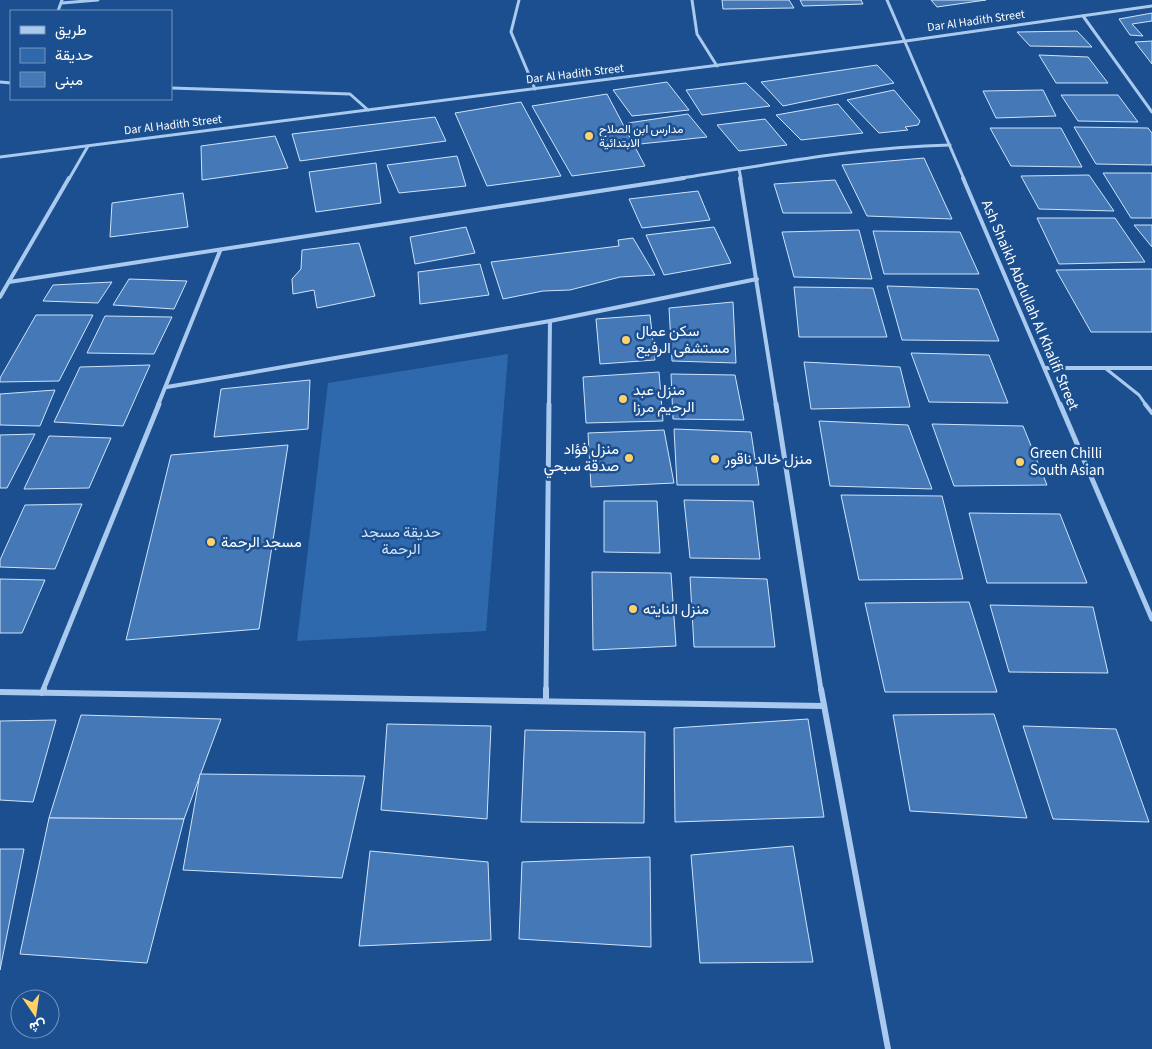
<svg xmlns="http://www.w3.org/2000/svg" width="1152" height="1049" font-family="'Source Sans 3',Vazirmatn,sans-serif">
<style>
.green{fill:#2e69ad}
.building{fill:#4478b7;stroke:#cfe3fa}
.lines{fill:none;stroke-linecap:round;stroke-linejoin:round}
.lane-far1{stroke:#a9c9ee;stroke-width:3}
.lane{stroke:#a9c9ee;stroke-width:4}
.street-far3{stroke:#a9c9ee;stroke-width:3}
.street-far2{stroke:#a9c9ee;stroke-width:4}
.street-far1{stroke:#a9c9ee;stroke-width:5}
.street{stroke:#a9c9ee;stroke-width:6}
.poi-dot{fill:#ffd166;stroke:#1b4f8f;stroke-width:2}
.labels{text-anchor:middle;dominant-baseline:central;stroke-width:5;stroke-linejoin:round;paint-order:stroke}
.far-street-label{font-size:12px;fill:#fff;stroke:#1b4f8f}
.far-poi-label{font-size:12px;fill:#fff;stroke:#1b4f8f;text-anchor:start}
.street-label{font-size:15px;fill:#fff;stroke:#1b4f8f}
.poi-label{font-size:15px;fill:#fff;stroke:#1b4f8f;text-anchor:start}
.park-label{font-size:15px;fill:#cfe3fa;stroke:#1b4f8f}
</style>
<rect width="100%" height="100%" fill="#1b4f8f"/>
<path class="green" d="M508,354l-22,277 -189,10 31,-258z"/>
<g class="building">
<path d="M722,0h67l5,8 -71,1z"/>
<path d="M800,0h61l2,4 -60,2z"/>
<path d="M931,0h55l-49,7z"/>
<path d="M1152,13v8l-20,3 11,12 -13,-1 -11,-16z"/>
<path d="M1077,31l15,16 -62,-1 -13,-14z"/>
<path d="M1152,41v23l-17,-22z"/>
<path d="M1039,55l49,2 20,26h-52z"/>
<path d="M877,65l17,18 -111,23 -22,-24z"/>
<path d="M667,82l22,28 -57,6 -19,-26z"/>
<path d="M746,83l24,23 -68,9 -16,-25z"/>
<path d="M894,90l26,31 -2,4 -13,2 3,3 -29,3 -32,-33z"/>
<path d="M1043,90l13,26 -60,2 -13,-27z"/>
<path d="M607,94l38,72 -73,10 -40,-70z"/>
<path d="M1061,95h57l20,27 -60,-1z"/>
<path d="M521,102l40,74 -74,10 -32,-73z"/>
<path d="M838,104l25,29 -62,7 -25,-25z"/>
<path d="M688,114l19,23 -67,7 -12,-21z"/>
<path d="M435,117l11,24 -146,20 -8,-27z"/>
<path d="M765,119l22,26 -48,6 -22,-26z"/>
<path d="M1074,127l74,1 4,5v32l-56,-1z"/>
<path d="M990,128h71l21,39 -71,-1z"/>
<path d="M275,136l13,32 -86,12 -1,-34z"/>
<path d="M457,156l9,30 -67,7 -12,-28z"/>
<path d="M924,158l28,61 -85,-3 -25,-51z"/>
<path d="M376,163l5,40 -65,9 -7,-40z"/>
<path d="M1103,173h49v45h-21z"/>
<path d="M1089,175l25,36 -75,-2 -18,-33z"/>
<path d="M835,180l17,33h-69l-9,-29z"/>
<path d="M698,191l12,29 -68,8 -13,-29z"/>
<path d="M183,193l5,34 -78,10 2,-34z"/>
<path d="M1037,218h78l30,44 -86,2z"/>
<path d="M1134,225h18v22z"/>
<path d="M466,227l9,26 -60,11 -5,-27z"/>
<path d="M714,227l17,36 -67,12 -18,-40z"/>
<path d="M859,230l13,49 -78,-2 -12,-45z"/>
<path d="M873,231l87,1 19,42h-95z"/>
<path d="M633,238l22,37 -35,2 -50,13 -27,1 -40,8 -12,-37 128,-16 -1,-6z"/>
<path d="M359,243l16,53 -58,12 -3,-18 -21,4 -1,-15 9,-10 1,-19z"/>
<path d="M480,264l9,31 -69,9 -2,-32z"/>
<path d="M1152,269v63h-61l-35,-62z"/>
<path d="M129,279l58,2 -13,28 -61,-4z"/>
<path d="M112,282l-14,21 -55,-2 10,-16z"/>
<path d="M887,286l91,3 21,52 -97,-1z"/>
<path d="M794,287l79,1 14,49h-88z"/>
<path d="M733,302l3,61 -64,-2 -3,-53z"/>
<path d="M36,315h57l-34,66 -59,1v-4z"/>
<path d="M650,315l5,45 -55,4 -4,-45z"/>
<path d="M105,316l67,1 -18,37 -67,-1z"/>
<path d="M911,353l78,2 19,48 -79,-1z"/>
<path d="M804,362l96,5 10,40 -99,2z"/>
<path d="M150,365l-27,61 -69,-4 26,-55z"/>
<path d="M659,372l4,49 -77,2 -3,-46z"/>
<path d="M671,374l64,1 9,45 -71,-1z"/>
<path d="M310,380l-2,49 -94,8 7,-48z"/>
<path d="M55,390l-15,36 -40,-1v-31z"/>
<path d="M819,421l89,4 24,64 -102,-3z"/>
<path d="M932,424l91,2 24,59 -93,1z"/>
<path d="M674,429l77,3 8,53h-82z"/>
<path d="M664,430l10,53 -83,4 -3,-54z"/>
<path d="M35,434l-28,54h-7v-53z"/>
<path d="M49,436l62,2 -22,50 -65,1z"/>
<path d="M288,445l-29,184 -133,11 45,-185z"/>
<path d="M841,495l101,1 21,83 -104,1z"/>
<path d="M684,500l69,1 7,58 -70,-1z"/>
<path d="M604,501h53l3,52 -56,-1z"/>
<path d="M82,504l-27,65 -55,-2v-7l25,-55z"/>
<path d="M969,513l91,1 27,69h-100z"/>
<path d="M592,572l79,1 5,73 -83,4z"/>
<path d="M690,577l77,2 8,68h-81z"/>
<path d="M0,579l45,1 -23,53h-22z"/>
<path d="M969,602l28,90h-112l-20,-89z"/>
<path d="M990,605l103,2 15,66 -99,-1z"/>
<path d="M994,714l33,104 -117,-7 -17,-96z"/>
<path d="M81,715l140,4 -37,100 -135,-1z"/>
<path d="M808,719l16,98 -149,5 -1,-94z"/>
<path d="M56,720l-23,82 -33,-2v-79z"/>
<path d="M387,724l104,2 -4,93 -106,-9z"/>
<path d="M1023,726l93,3 33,93 -96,-3z"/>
<path d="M525,730l120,2 -1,91 -123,-1z"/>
<path d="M200,774l165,2 -23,102 -159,-8z"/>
<path d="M49,818l135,1 -37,144 -127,-9z"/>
<path d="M793,846l20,116 -113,1 -9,-108z"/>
<path d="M0,849h24l-24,121z"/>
<path d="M370,851l118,11 3,78 -132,6z"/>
<path d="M650,857l1,90 -132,-8 3,-77z"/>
</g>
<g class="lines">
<path class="lane-far1" d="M1105,368l34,27 7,10"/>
<path class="lane" d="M1145,404l7,9"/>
<g class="street-far3">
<path d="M519,0l-8,32 24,57"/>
<path d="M692,0l5,34 20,32"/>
<path d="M887,0l77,179"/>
<path d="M62,3l36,-3"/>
<path d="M58,11l4,-11"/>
<path d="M1083,16l69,96"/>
<path d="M0,82l11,1"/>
<path d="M171,88l179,6 18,16"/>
<path d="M0,157l906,-116 246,-35"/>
<path d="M739,169l2,10"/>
<path d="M69,179l19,-33"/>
<path d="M676,179c91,-14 182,-32 274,-34"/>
</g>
<g class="street-far2">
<path d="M740,178l36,227"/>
<path d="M963,178l97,227"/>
<path d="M9,282l675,-104"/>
<path d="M0,297l69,-119"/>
<path d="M1045,368h107"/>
<path d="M167,387l383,-66 207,-42"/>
<path d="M158,405l62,-154"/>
<path d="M549,405l1,-84"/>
</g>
<g class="street-far1">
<path d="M776,404l45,286"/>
<path d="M1060,404l92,215"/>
<path d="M43,690l116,-286"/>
<path d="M546,690l3,-286"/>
</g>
<g class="street">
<path d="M821,689l67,360"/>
<path d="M0,692l824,14"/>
<path d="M42,693l2,-4"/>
<path d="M546,701v-12"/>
</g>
</g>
<g class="poi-dot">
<circle cx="589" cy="136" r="5"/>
<circle cx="626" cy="340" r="5"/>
<circle cx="623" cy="399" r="5"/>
<circle cx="629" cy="458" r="5"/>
<circle cx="715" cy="459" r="5"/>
<circle cx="1020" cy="462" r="5"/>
<circle cx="211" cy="542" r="5"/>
<circle cx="633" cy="609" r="5"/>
</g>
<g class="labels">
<g class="far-street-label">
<text transform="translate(976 21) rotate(-8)">Dar Al Hadith Street</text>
<text transform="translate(575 74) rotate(-7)">Dar Al Hadith Street</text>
<text transform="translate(173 125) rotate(-7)">Dar Al Hadith Street</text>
</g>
<g class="far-poi-label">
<text x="599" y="129">مدارس ابن الصلاح<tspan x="599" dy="14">الابتدائية</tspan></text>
</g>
<g class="street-label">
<text transform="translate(1030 305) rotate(67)">Ash Shaikh Abdullah Al Khalifi Street</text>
</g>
<g class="poi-label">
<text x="636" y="331">سكن عمال<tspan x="636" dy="17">مستشفى الرفيع</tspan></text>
<text x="633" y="390">منزل عبد<tspan x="633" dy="17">الرحيم مرزا</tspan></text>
<text x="619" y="449" text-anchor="end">منزل فؤاد<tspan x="619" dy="17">صدقة سبحي</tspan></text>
<text x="1030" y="453">Green Chilli<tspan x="1030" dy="17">South Asian</tspan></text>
<text x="725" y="459">منزل خالد ناقور</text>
<text x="221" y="542">مسجد الرحمة</text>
<text x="643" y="609">منزل النايته</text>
</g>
<g class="park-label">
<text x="401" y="532">حديقة مسجد<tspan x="401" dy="17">الرحمة</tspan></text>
</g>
</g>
<rect x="10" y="10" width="162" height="90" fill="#1b4f8f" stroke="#7695bc"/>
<rect x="20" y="26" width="25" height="8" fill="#a9c9ee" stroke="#7695bc"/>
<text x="55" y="35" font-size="15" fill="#ffffff">طريق</text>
<rect x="20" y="48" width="25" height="15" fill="#2e69ad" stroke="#7695bc"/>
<text x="55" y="60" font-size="15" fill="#ffffff">حديقة</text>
<rect x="20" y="72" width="25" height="15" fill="#4478b7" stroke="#7695bc"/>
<text x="55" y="85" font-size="15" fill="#ffffff">مبنى</text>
<g transform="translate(35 1014) rotate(167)"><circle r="24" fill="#1b4f8f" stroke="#7695bc"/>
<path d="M0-4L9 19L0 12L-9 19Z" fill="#ffd166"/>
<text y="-8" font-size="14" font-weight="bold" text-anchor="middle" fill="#ffffff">ش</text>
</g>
</svg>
